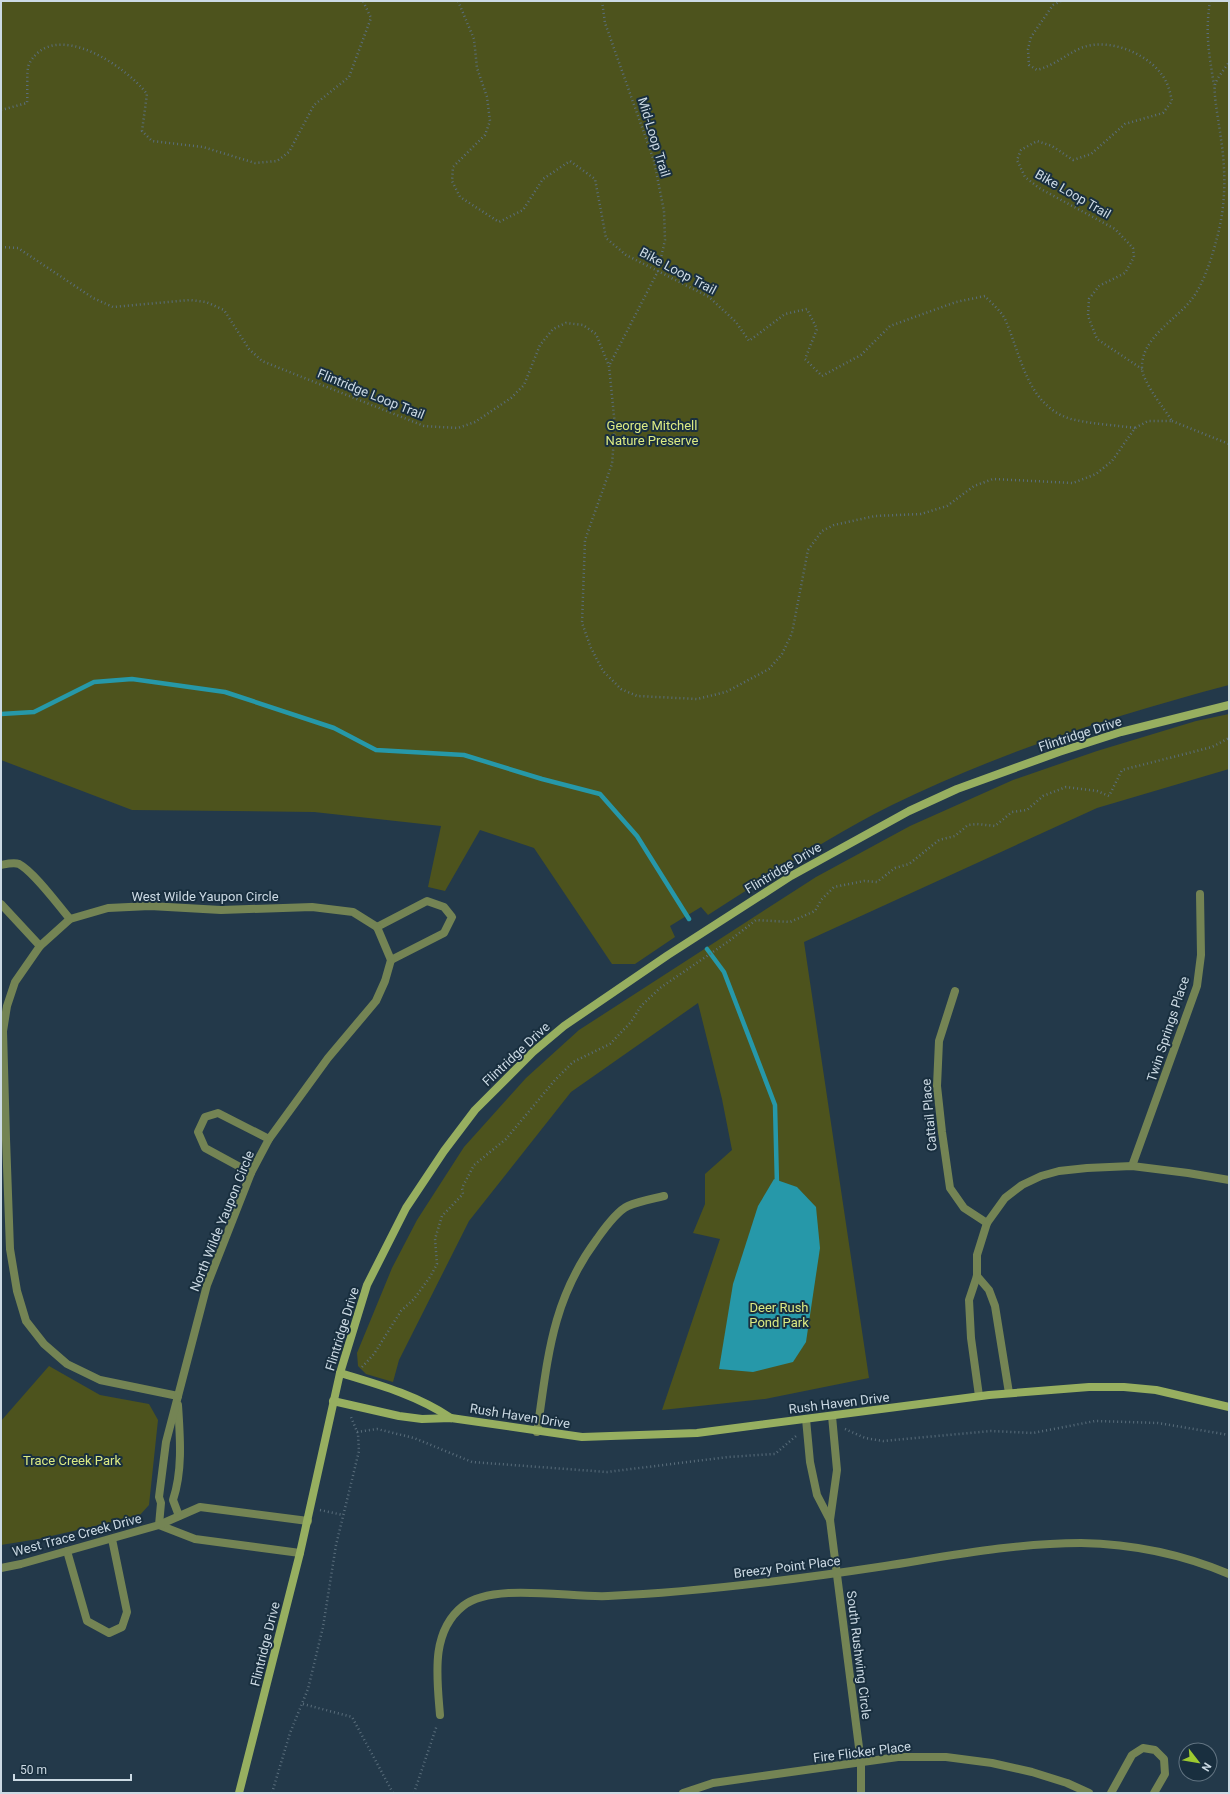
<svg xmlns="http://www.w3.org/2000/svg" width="1230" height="1794" font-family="Roboto,sans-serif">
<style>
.green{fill:#4d531d}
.water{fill:#2698a9}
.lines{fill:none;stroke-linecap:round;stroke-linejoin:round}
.stream{stroke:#2698a9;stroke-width:4.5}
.path{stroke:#5a6e7c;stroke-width:2.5;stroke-dasharray:1 3;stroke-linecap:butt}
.street{stroke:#748454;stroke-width:8}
.secondary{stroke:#97af60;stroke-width:8}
.labels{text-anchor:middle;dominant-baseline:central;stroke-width:4;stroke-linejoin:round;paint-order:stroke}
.street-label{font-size:13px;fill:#ccdae4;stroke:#192f3f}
.park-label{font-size:13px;fill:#dcea83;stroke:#192f3f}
</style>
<rect width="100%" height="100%" fill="#23394a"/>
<g class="green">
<path d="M1,1h1228v684c-117,31 -228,67 -337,120 -64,32 -124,72 -184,110l-7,-8 -31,19 5,11 -40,27h-23l-78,-116 -54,-18 -35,61 -17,-4 13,-61 -127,-14 -182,-2 -131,-50z"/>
<path d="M1229,714v55l-132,39 -293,134 65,436 -104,21 -103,11 58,-171 -27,-6 12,-29v-30l27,-24 -10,-51 -24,-96 -127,89 -102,129 -70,139 -6,22 -27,-8 -8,-8 -1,-13 35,-85 25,-48 47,-73 62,-69 53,-48 237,-153 94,-51 103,-46 84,-29 99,-30z"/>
<path d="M49,1366l51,29 49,9 9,16 -9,85 -10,11 -101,23 -37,6v-124z"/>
</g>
<path class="water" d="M774,1179l23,8 19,20 4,41 -14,94 -13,20 -40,10 -34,-3 14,-85 25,-78z"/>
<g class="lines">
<g class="stream">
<path d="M1,714l33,-2 60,-30 38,-3 93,13 109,36 42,22 88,5 78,24 58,15 37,42 52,83"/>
<path d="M707,949l17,23 51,133 2,80"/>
</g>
<g class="path">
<path d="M458,1l16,38 3,29 10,29 3,24 -5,14 -32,32 -1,14 8,16 39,25 24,-12 20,-31 27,-18 25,18 11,59 20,17 83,42 27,25 13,19 36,-27 22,-5 10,20 -12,30 17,17 39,-21 29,-29 66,-24 29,-6c6,7 16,15 20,23 16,36 22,87 66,100 20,5 43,6 64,9"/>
<path d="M602,1l3,22 49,138 10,50 1,29 -7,31 -49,95"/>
<path d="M1061,1l-8,4 -22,32 -3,12 1,16 8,5c18,-5 28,-15 44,-22 29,-12 76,8 87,38 2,5 3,11 4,15l-9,12 -38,11 -34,30 -18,6 -21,-14 -15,-5 -16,9 -4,10 8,17 14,11 76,41 18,19 1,9 -9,16 -26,13 -10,13 -1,17 9,23 45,30"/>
<path d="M1210,1c-5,32 -1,53 4,84"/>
<path d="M1,110l26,-7c1,-8 -1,-32 2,-39 25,-47 98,3 118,30l-5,37 10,10 51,6 52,16 22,-2 12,-9 25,-47 35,-28 22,-59 -8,-17"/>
<path d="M1,247l17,1 75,50 20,9 77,-7 16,2 18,8 25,39 13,12 162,65 34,2 17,-6 36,-24 13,-13 16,-40 13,-16 13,-6 17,2 13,9 13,32 6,60 -3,38 -27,76 -3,83 9,25 12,23 18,18 16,7 60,3 29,-7 43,-23 13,-15 10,-21 16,-83 14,-19 12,-6 41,-9 46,-2 26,-8 27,-20 19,-7 80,4 23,-9 16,-13 23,-33 13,-7h24c-8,-13 -29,-38 -30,-53 -1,-30 34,-48 50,-69 12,-16 20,-42 25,-61 9,-34 9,-65 4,-99 -1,-10 -8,-46 -6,-54 2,-8 10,-16 14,-23"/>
<path d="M1172,421l57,23"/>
<path d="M362,1367l12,-13 27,-43 13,-12 16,-22 7,-13 -2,-25 7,-23 21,-22 -1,-6 12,-23 32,-26 49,-59 18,-18 37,-18 21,-22 10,-16 19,-18 69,-47 27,-21 34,2 25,-11 6,-11 13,-13 30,-6 13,1 18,-14 14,-4 30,-24 16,-4 13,-11 9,-1 18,2 17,-14 15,-2 16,-14 23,-9 31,4 12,5 13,-26 90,-23 17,-9"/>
<path d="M845,1429l20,9 18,3 108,-10 42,2 62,-12 63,2 71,12"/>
<path d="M357,1432l20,-3 37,9 58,24 135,10 121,-15 47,-3 21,-18"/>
<path d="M320,1510l23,5"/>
<path d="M303,1704l49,13 41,76"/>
<path d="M272,1793l18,-60 18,-44 15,-62 13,-82 23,-94 -1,-17 -7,-17"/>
<path d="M414,1793l23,-68"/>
</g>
<g class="street">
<path d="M1,865c5,-1 13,-3 18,-1 15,8 39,41 51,55"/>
<path d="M1,904l39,42"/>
<path d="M377,927l50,-26 17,6 8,10 -8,16 -53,27"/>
<path d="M955,991l-16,50 -2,45 5,46 8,56 14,20 23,15"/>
<path d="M1132,1166l65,-180 4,-31 -1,-61"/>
<path d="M251,1173l-46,-25 -7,-16 7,-15 13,-4 51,26"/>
<path d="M977,1276l12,14 6,16 14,87"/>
<path d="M178,1396l-78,-16 -33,-16 -23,-20 -18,-23 -9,-30 -7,-42 -4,-110 -3,-108 4,-25 8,-24 25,-36 30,-27 38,-11 42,-2 71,4 91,-3 41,5 24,15"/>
<path d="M979,1396l-8,-58 -2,-38 8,-24v-21l10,-32 18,-25 17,-13 19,-9 18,-5 28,-3 45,-2 56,7 41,7"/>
<path d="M178,1405c2,31 5,65 -5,95l6,16"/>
<path d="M832,1416l5,54 -7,50 31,243v30"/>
<path d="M806,1419l4,43 7,33 13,25"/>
<path d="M537,1432c11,-74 14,-131 60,-193 7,-10 20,-28 31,-33 11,-5 24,-7 36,-10"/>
<path d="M159,1525l2,-22 -2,-6 7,-55 41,-157 44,-112 18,-34 59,-81 48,-57 9,-20 6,-21 -14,-33"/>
<path d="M159,1525l36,14 105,14"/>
<path d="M67,1551l20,70 22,12 13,-6 5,-15 -15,-73"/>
<path d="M1,1568l20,-4 138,-39 41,-18 108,14"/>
<path d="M440,1715c-3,-37 -10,-83 23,-109 30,-24 107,-8 145,-10 92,-4 185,-16 277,-30 64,-10 130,-23 196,-23 51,1 101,11 148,31"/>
<path d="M683,1793l30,-10 185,-26h48l46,6 40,9 35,11 22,10"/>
<path d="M1111,1793l21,-38 11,-7 12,2 9,9 1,15 -11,19"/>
</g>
<g class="secondary">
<path d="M340,1373c40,12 76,22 111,45"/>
<path d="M333,1401l66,15 23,3 29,-1 131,19 115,-4 292,-38 100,-8h35l32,3 73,17"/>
<path d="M239,1793l61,-240 40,-180 27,-88 39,-77 38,-57 31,-41 58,-58 31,-26 104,-71 123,-79 118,-65 48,-22 102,-37 62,-20 108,-27"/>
</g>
</g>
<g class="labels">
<g class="street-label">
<text transform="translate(654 137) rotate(73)">Mid-Loop Trail</text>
<text transform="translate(1073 194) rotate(30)">Bike Loop Trail</text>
<text transform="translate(678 271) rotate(28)">Bike Loop Trail</text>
<text transform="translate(371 394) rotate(22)">Flintridge Loop Trail</text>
<text transform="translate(1080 734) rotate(-18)">Flintridge Drive</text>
<text transform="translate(783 868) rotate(-31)">Flintridge Drive</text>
<text x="205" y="896">West Wilde Yaupon Circle</text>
<text transform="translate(1168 1029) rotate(-72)">Twin Springs Place</text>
<text transform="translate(516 1054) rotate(-43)">Flintridge Drive</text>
<text transform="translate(929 1115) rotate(-95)">Cattail Place</text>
<text transform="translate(222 1221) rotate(-68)">North Wilde Yaupon Circle</text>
<text transform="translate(342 1329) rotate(-73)">Flintridge Drive</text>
<text transform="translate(839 1403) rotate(-7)">Rush Haven Drive</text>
<text transform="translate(520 1416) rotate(9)">Rush Haven Drive</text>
<text transform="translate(77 1535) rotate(-15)">West Trace Creek Drive</text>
<text transform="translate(787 1567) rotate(-7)">Breezy Point Place</text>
<text transform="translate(265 1644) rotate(-76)">Flintridge Drive</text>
<text transform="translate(859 1655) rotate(83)">South Rushwing Circle</text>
<text transform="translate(862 1752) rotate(-7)">Fire Flicker Place</text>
</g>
<g class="park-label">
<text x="652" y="425">George Mitchell<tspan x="652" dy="15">Nature Preserve</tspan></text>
<text x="779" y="1307">Deer Rush<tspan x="779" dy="15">Pond Park</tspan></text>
<text x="72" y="1460">Trace Creek Park</text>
</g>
</g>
<rect width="1230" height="1794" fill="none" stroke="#ccdae4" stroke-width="4"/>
<g transform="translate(1198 1762) rotate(121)"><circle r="19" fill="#192f3f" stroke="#617381"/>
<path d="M0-3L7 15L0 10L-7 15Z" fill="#9dca30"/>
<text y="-6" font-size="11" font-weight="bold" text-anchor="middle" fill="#ccdae4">N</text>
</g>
<path d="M14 1774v6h117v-6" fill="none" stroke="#ccdae4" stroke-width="2"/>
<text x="20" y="1774" font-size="12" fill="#ccdae4" stroke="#192f3f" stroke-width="3" paint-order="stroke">50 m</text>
</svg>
